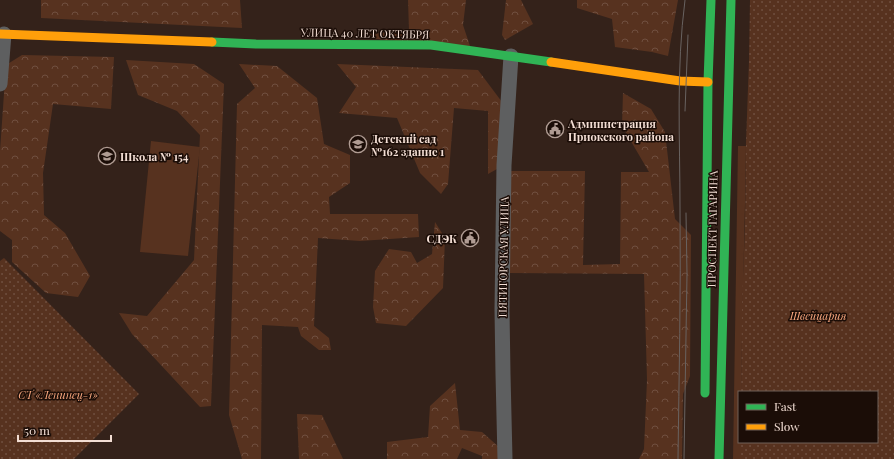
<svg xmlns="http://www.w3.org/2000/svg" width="894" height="459" font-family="'Playfair Display',serif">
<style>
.grass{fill:#57321f}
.forest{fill:url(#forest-crowns)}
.park{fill:url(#park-dots)}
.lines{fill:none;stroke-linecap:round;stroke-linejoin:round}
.street{stroke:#5e5f60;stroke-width:15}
.fast{stroke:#30b455;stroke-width:9}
.slow{stroke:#ff9f0a;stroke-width:9}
.tram{stroke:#696361;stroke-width:1}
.labels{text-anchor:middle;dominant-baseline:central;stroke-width:3;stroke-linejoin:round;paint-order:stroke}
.street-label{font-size:11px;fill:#f3ded4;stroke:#1b0d07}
.poi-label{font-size:11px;font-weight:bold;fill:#f3ded4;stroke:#1b0d07;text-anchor:start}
.park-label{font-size:11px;font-style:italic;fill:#faa87f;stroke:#1b0d07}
</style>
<defs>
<pattern id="forest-crowns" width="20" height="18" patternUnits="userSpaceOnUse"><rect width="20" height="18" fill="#57321f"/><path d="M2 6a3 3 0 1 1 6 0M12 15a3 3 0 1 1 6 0" fill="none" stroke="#704f3f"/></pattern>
<pattern id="park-dots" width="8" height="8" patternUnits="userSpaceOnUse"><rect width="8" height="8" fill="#57321f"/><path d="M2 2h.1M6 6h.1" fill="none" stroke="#704f3f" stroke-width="1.8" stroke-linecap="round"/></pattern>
</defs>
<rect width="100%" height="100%" fill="#34221a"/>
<g class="grass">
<path d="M151,141l49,6 -12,109 -48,-4z"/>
<path d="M738,146h8c-1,82 -4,164 -5,246h-2v50h1v17h-7z"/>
</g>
<g class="forest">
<path d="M41,0h199l2,28 -201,-10z"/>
<path d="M408,0h58l-3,25 8,24 -121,-13 59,-6z"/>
<path d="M506,0h15l12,24 -28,16 -3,-5z"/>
<path d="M577,0h101l-10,56 -16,-4 -37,-5 -3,-28 -35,-11z"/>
<path d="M22,55l92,2 -3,52 -58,-5 -10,69 1,42 21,18 25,43 -12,21 -32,-4 -34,-31v-22l-12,-9v-80l6,-86z"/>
<path d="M126,60l68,4 30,20 -13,322 -11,1 -68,-73 -13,-21 28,3 47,-56 6,-125 -23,-24 -39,-16z"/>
<path d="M239,64l38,2 40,32 7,46 26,11v28l-21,14 1,17h88l1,23 -59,4 -42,-3 -4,88 15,12 2,12h-12l-18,-14 -3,-9 -36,-2 -1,134h-19l-13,-44 8,-311 18,-16z"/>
<path d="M337,64l141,6 24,32 -5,67 -9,5v-63l-34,-3 -6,76 -7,10 -21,-21 -23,-55 -58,-5 17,-26z"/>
<path d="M623,93l28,16 14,23 10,87 16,16 -1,141 -7,18 -1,65h-43l5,-10 3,-69 -3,-106 -135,-1 1,-102h75l-2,94 37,-1 1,-92h28l-27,-46z"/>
<path d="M435,222l10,16 -2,50 -37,38 -30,-3 -3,-16 2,-36 14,-22 22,3 6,11 15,-9z"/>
<path d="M455,383l5,47 22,2 18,16v11h-18v-3l-20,-8 -5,11h-70v-17l41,-5 2,-31z"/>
<path d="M297,414l25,1 21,44h-44z"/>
</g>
<g class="park">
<path d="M750,0h144v459h-154v-17h137v-50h-136l1,-87 3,-79 1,-83 3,-82z"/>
<path d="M4,258l135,136 -65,65h-74v-198z"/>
</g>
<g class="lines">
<g class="street">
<path d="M0,84l4,-50"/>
<path d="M505,459l-2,-85 -1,-64 2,-145 7,-109"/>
</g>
<g class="fast">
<path d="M212,42l44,2 175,1 120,17"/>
<path d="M705,393l3,-311 3,-82"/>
<path d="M719,459l12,-459"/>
</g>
<g class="slow">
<path d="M0,34l212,8"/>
<path d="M551,62l129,19 28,1"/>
</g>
<g class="tram">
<path d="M685,111l3,-76"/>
<path d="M678,459c1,-84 3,-167 2,-251 0,-69 -4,-139 5,-208"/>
<path d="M684,459l3,-185 -1,-61"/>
</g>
</g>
<defs>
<symbol id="civic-ring" viewBox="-11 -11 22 22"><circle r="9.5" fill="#1b0d07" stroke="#b09c93" stroke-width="1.5"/><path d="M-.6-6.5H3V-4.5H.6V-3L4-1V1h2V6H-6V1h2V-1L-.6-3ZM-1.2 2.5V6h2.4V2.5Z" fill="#b09c93"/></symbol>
<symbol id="school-ring" viewBox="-11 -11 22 22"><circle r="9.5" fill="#1b0d07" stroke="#b09c93" stroke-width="1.5"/><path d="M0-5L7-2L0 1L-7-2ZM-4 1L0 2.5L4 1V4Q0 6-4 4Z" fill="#b09c93"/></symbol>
</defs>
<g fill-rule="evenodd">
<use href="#civic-ring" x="545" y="119" width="20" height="20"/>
<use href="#school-ring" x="348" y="134" width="20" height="20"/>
<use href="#school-ring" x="97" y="146" width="20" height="20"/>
<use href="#civic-ring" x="460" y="228" width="20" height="20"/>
</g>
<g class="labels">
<g class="street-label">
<text transform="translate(365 33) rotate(1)">УЛИЦА 40 ЛЕТ ОКТЯБРЯ</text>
<text transform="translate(712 229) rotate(-89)">ПРОСПЕКТ ГАГАРИНА</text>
<text transform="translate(503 257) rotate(-89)">ПЯТИГОРСКАЯ УЛИЦА</text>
</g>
<g class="poi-label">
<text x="568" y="123">Администрация<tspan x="568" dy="13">Приокского района</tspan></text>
<text x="371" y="138">Детский сад<tspan x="371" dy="13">№162 здание 1</tspan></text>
<text x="120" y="156">Школа № 154</text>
<text x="457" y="238" text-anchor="end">СДЭК</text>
</g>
<g class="park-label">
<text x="818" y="315">Швейцария</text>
<text x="58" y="394">СТ «Ленинец-1»</text>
</g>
</g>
<rect x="738" y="391" width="140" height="52" fill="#1b0d07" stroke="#716159"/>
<rect x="746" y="404" width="20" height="6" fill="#30b455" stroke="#716159"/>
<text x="774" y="411" font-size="12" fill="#f3ded4">Fast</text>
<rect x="746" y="424" width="20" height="6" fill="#ff9f0a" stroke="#716159"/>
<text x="774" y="431" font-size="12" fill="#f3ded4">Slow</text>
<path d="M18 435v6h93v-6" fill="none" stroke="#f3ded4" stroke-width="2"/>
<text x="24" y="435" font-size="12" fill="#f3ded4" stroke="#1b0d07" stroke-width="3" paint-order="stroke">50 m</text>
</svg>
